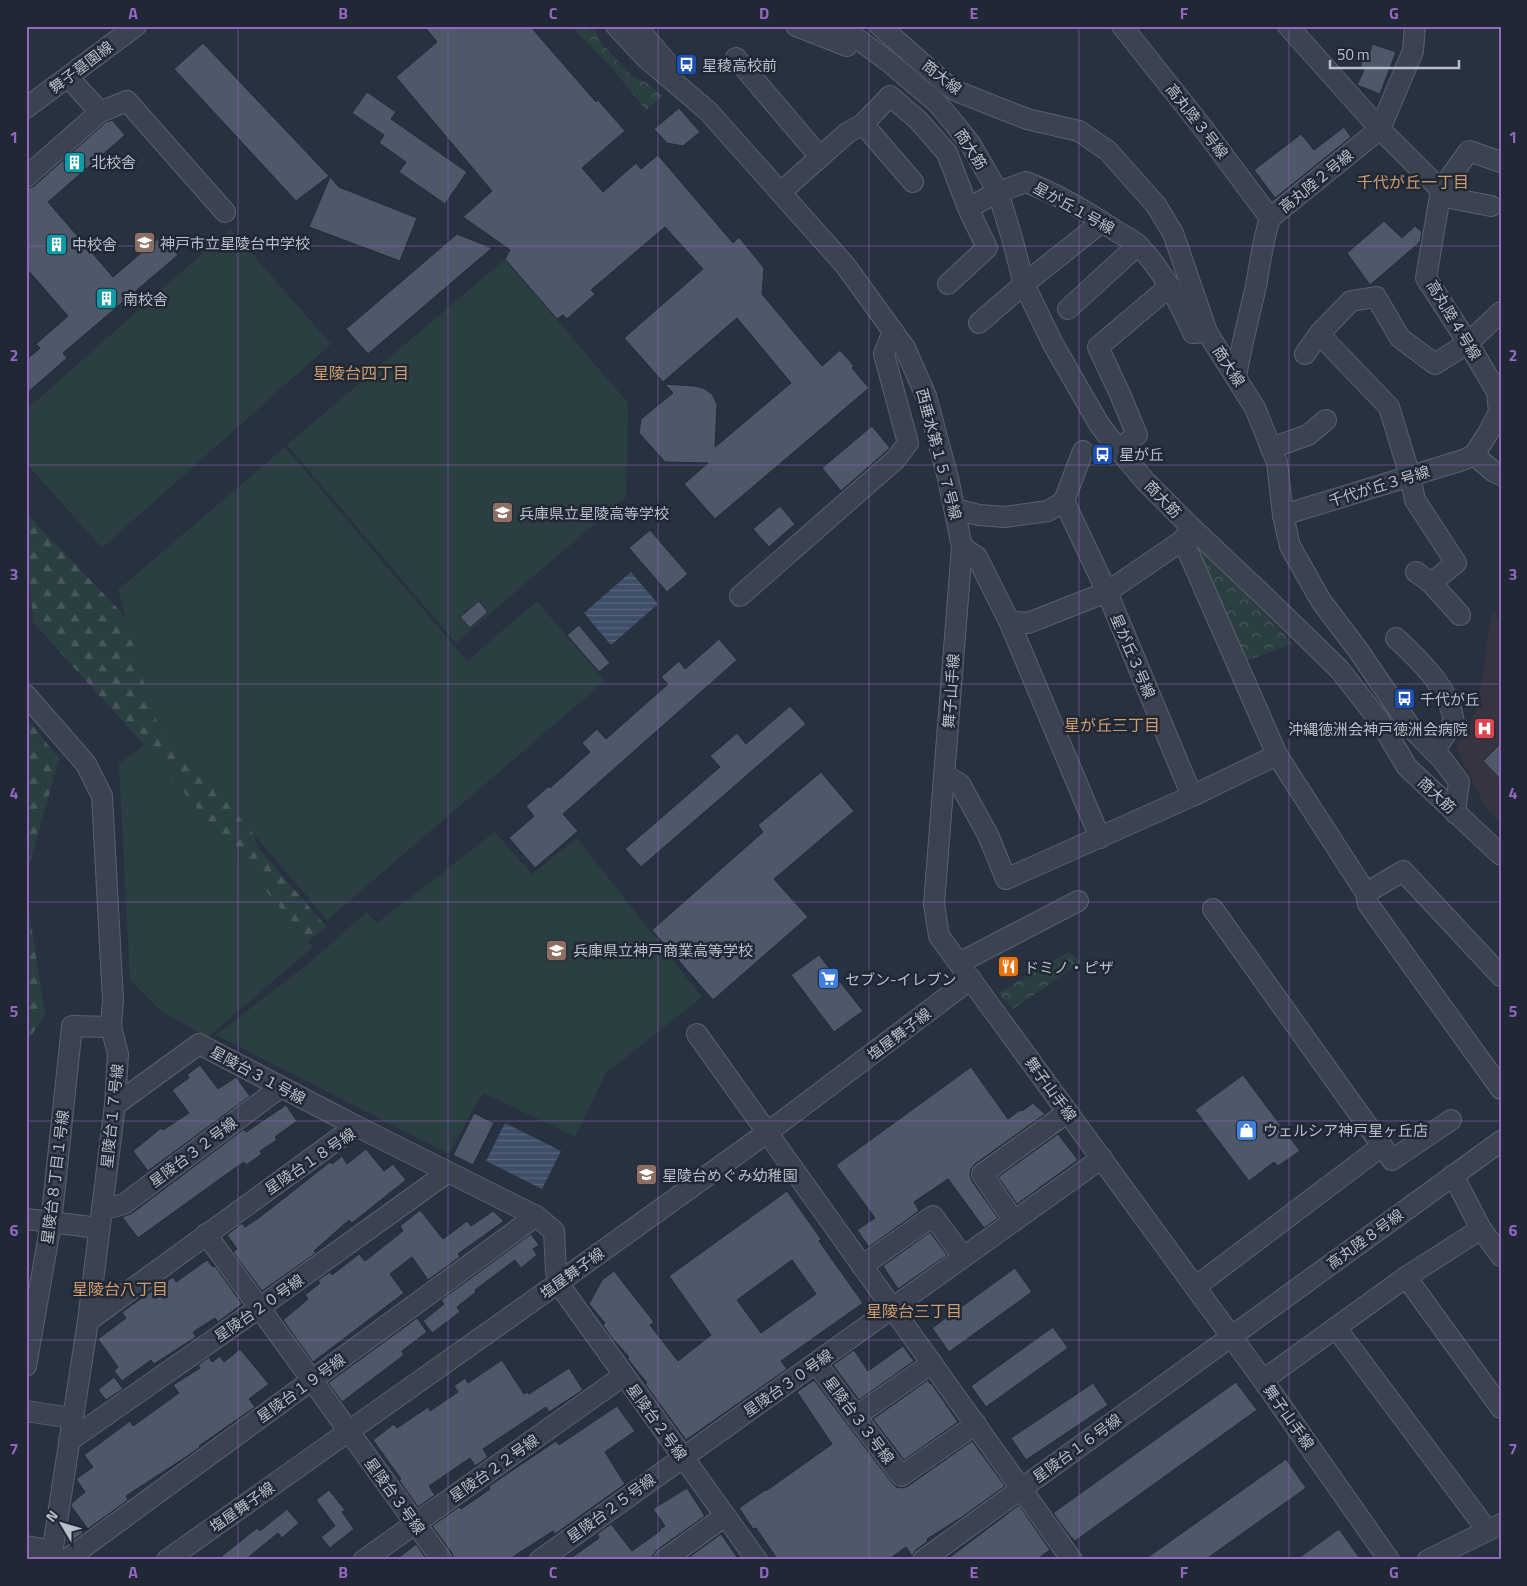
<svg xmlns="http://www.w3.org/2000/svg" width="1527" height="1586" font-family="'Titillium Web','Noto Sans JP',sans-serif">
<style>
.medical{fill:#363441}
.forest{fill:url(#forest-firs)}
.park{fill:url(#park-crowns)}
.pitch{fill:#2b3f42}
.water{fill:url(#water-rules)}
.building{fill:#4e5869;stroke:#232a37;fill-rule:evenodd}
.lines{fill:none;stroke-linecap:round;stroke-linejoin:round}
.minor-casing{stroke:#5a616d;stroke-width:22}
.minor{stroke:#3c4350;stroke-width:20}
.grid{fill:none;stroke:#9467c3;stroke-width:1;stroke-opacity:0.55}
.labels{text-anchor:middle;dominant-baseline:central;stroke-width:5;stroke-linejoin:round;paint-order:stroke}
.poi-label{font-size:15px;fill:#b9bfca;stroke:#212835;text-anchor:start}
.street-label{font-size:15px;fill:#b9bfca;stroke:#212835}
.neighbourhood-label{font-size:16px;fill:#d09d6e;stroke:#212835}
.neatline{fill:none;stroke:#9467c3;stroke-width:2}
.grid-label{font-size:16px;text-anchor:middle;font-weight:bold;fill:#9467c3}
</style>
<defs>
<pattern id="forest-firs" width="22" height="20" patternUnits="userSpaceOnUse" patternTransform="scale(1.25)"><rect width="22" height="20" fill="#2b3f42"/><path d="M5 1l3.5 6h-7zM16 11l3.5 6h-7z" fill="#48595c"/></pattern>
<pattern id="park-crowns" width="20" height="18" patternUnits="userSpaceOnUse" patternTransform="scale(1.25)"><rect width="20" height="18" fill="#2b3f42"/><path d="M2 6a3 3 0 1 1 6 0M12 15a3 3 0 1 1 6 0" fill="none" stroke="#48595c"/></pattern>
<pattern id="water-rules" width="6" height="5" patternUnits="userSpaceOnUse" patternTransform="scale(1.25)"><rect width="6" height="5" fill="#3f4e68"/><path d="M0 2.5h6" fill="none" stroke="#59667c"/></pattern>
</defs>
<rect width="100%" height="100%" fill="#283140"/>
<path class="medical" d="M1493,609l8,18v195l-14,-11 -31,-64 20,-35 7,-36 5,-44z"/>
<g class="forest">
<path d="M26,513l95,99 79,110 46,81 12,45 69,79 -19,14 -164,-196 -111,-123 -7,-78z"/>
<path d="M26,717l33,42 -33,117z"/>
<path d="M26,892l19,123 -16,24 -3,14z"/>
</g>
<g class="park">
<path d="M571,26h21l11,19 28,30 18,9 14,12 -17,14 -35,-43z"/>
<path d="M1192,534l101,110 -50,18z"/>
<path d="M1069,952l12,10 -68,47 -15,-16z"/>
</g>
<g class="pitch">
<path d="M230,229l101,115 -229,204 -76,-85v-53z"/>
<path d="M505,259l123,144 -2,94 -170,146 -169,-198z"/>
<path d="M285,447l182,214 70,-60 68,80 -278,239 -174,-204 -35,-126z"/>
<path d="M144,745l169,202 -105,90 -46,-25 -32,-32 -11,-216z"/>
<path d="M495,832l37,42 45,-36 125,159 -96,76 -31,64 -91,-44 -5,6 -30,55 -233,-119 92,-71 59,-52 10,11z"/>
</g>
<g class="water">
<path d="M631,572l27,32 -47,41 -27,-32z"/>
<path d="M505,1123l56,28 -19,38 -56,-28z"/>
</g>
<g class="building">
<path d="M424,26h106l66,76 2,-2 27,31 -43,37 21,24 33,-29 5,6 17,-14 75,88 6,-6 25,31 -2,26 60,72 18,-16 14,16 -2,2 17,20 -154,131 -31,-35 24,-21 -43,-1 -26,-29 2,-14 32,-26 -8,-9 30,2 8,2 9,6 5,10 -2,43 76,-64 -54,-65 -74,64 -39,-44 79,-69 -38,-42 -74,63 4,4 -28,25 -4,-4 -6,4 -52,-60 5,-9 -47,-33 29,-26 -96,-114 41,-35z"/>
<path d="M203,43l126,133 -33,25 -122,-132z"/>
<path d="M1372,44l24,8 -16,42 -23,-9 7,-15 -4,-2 5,-17 5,1z"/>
<path d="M367,92l29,20 -5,7 76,53 -22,32 -46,-32 7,-10 -27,-19 5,-8 -32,-22z"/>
<path d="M679,108l21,24 -17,14 -16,-3 -13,-14z"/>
<path d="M112,120l13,15 -77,67 65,75 49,-42 16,20 -115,98 4,5 -41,36v-34l14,-12 -4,-4 32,-28 -42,-48v-79l8,-3 72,-64z"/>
<path d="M1344,127l7,10 -76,61 -21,-28 47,-36 13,16z"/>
<path d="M330,177l9,10 78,31 -17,43 -91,-34z"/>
<path d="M1384,221l18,17 13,-12 7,6 -2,10 -50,43 -23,-32z"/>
<path d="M457,234l35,14 -124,106 -22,-25z"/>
<path d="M872,426l18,22 -49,43 -19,-23z"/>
<path d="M780,506l15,18 -26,23 -16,-18z"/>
<path d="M650,530l38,44 -21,18 -38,-44z"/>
<path d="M479,601l9,11 -18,16 -10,-11z"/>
<path d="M579,625l31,38 -11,9 -32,-37z"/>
<path d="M719,639l18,21 -174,154 15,17 -43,37 -26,-30 25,-22 -8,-10 23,-20 1,2 40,-36 -8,-9 15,-14 9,10 62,-55 -7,-7 18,-16 6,8z"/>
<path d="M790,706l16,18 -165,143 -16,-18 95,-82 -10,-11 27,-23 9,11z"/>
<path d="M1501,743v37l-18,-19z"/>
<path d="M821,772l33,39 -80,68 34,38 -95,83 -61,-70 111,-98 -5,-7z"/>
<path d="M819,955l44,56 -29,21 -43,-57z"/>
<path d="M200,1065l18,24 18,-12 14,19 -102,75 -15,-20 28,-23 2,2 26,-17 -17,-23 17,-12 -2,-3z"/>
<path d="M971,1067l37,52 12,-9 2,1 11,-8 12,11 -70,50 -4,5 -1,6 2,6 26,37 -14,10 -36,-49 -34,23 5,9 -50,36 -12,-17 18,-12 -39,-53z"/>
<path d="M1243,1075l57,76 -22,15 -4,-4 -25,19 -54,-71z"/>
<path d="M286,1105l11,16 -22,16 2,3 -17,11 2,3 -16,11 -2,-3 -16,11 -90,65 -16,-21 9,-3 113,-85 2,3z"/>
<path d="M474,1113l20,10 -21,42 -20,-10z"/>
<path d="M1058,1134l20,26 -61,44 -19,-27z"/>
<path d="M366,1149l18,22 9,-7 13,16 -54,43 -3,-3 -35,31 2,2 -54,38 -29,-39 4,-3 -10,-14 15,-12 3,4 15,-10 70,-55 2,2 10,-8 5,8z"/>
<path d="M787,1191l34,48 -2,2 44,62 -82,58 6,8 -101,71 -41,-56 2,-1 -20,-25 2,-1 -18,-20 -8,-12 2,-2 -16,-19 13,-24 12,-9 40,51 -4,3 28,36 33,-26 -42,-59zM792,1260l24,34 -55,39 -24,-33z"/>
<path d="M420,1210l23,29 24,-18 4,5 22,-15 11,10 -46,33 2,3 -32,23 -16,-23 -22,17 14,19 -91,69 -30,-42 25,-21 -3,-4 15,-12 -2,-3 12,-8 2,3 27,-21 6,7 38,-30 -3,-5z"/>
<path d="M930,1232l17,23 -49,34 -15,-23z"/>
<path d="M531,1234l8,11 -6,4 4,6 -16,13 -6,-8 -40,30 1,2 -19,15 3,5 -28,21 -9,-12 21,-17 -3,-4z"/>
<path d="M207,1260l6,7 2,-1 27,38 -24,18 -3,-4 -22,14 3,5 -42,27 -3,-4 -29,21 -8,-10 4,-4 -20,-28 28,-21 -4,-6 24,-17 27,-18 3,5z"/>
<path d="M1015,1268l17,24 -83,60 -17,-24z"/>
<path d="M417,1318l10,14 -25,19 2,4 -62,47 -14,-19z"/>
<path d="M1053,1327l15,21 -82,59 -15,-21z"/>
<path d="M903,1346l11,15 -55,39 -26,-35 21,-15 14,21z"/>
<path d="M240,1349l29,35 -20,15 6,8 -56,39 1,1 -14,10 -60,39 2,4 -40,29 -17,-23 1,-3 13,-11 -9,-13 17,-12 -9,-12 46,-34 3,5 46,-33 -6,-8 27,-17 -2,-3 11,-8 3,5 8,-6 4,6z"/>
<path d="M502,1360l22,34 4,-2 1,2 40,-26 14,22 -34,22 -3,-5 -63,42 5,8 -13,9 -5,-8 -41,28 6,9 -17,12 -19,-27 2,-1 -28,-39 21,-16 3,4 31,-21 2,4 28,-19 -4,-6 11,-8 3,5z"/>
<path d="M114,1377l9,12 -17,11 -8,-10z"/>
<path d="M814,1380l78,103 4,4 6,1 6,-2 64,-45 33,45 -43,31 -35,22 1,2 -12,9 -4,6 -6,-9 -18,13h-110l-22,-32 -3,1 -14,-21 26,-18 1,1 66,-47 -35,-52z"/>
<path d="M928,1380l2,4 1,-1 27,39 -54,38 -31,-41z"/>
<path d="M1236,1382l21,28 -182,131 -5,-5 -17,-23z"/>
<path d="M1093,1383l15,22 -82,55 -15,-22z"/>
<path d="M617,1406l18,25 -30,21 20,32 -70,50 -2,-3 -45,29h-54l-2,-7 -20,-27 27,-19 2,2 29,-20 -1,-3 67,-45 3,4z"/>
<path d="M1286,1459l20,29 -101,72h-61z"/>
<path d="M687,1488l18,28 -48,34 -4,5 -1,5h-84l30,-21 1,-2 -2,-3 14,-10 21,27 28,-20v-2l5,-3 -12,-17z"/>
<path d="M329,1490l16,20 -3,2 12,17 -24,19 -9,-11 14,-11 -19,-26z"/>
<path d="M1019,1505l31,45 -14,10h-90z"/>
<path d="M287,1509l12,14 -17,15 -4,-5 -33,27h-28l40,-32 3,3z"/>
<path d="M79,1527l4,6 -14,10 -3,-3 1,-4z"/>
<path d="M1339,1529l22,31h-65z"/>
<path d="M721,1534l18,26h-54z"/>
<path d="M416,1544l11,16h-31z"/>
</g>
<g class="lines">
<defs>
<g id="minor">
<path d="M616,26l31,33 61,52 137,154 60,83 21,48 22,82 14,69 -28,357 5,32 324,444 126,180"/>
<path d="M636,26l34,40"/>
<path d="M796,26l51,20"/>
<path d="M832,26l27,14 30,22 48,41 17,20 17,22 27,47 14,46 12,46 29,60 46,80 19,25 28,33 45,45 75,71 73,71 40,51 28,47 94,88"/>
<path d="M880,26l66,58 10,7 71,28 52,12 29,20 48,54 17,28 34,99 48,76 16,40 6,14 6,53 7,31 31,55 37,49 53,78 31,31 17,23 -4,31"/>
<path d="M1122,26l81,102 67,90"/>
<path d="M736,58l84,99"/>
<path d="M26,108l110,-82"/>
<path d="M100,112l27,-11 98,111"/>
<path d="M863,124l50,58"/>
<path d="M26,177l74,-65 -32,-35"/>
<path d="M1441,190l28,-39 32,11"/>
<path d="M781,192l66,-59 16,-9 27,-28 28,24 29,33 21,55 30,-16 28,-10c31,12 62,30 90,49 8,5 17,9 23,15 24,25 40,56 54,87l14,-1"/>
<path d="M1440,196l51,10"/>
<path d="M948,284l39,-36 -19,-40"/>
<path d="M1068,309l70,-64"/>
<path d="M979,323l45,-39 78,-62"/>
<path d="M1305,354l14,-20"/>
<path d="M1236,377c5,-31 13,-60 20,-91 4,-23 7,-46 14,-68l110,-89 33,-78 2,-25"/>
<path d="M1271,448l37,-13 18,-15"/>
<path d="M1118,449l19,-14 -17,-41 -22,-47 72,-61"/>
<path d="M1474,455l20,17 7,3"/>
<path d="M1064,501l43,91 85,204"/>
<path d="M955,509l24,6 26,2 43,-6 16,-10 19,-50"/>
<path d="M1283,515l180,-55 11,-5 14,-22 11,-21 -2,-20 -29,-49 -42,-65 15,-88 -61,-61 -92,-103"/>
<path d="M1183,540l94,215 89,138 2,11 133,185"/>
<path d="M962,547l15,10 32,64 19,2 79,-31 76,-52 7,-11"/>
<path d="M1416,572l15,11 29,32"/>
<path d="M1431,583l25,-20 -41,-63 -5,-24 -21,-69 -70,-73 32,-33 25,-4 24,41 35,26 33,-21 33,-31"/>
<path d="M740,596l156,-137 12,-16 -24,-89 9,-23"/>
<path d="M1009,621l91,217"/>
<path d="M1396,638c25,24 53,49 58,84l-20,29"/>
<path d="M26,695l60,69 16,32 11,204 -2,27 7,27 -3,51 -27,216 -37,239"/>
<path d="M944,775l16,9 28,51 18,44 186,-83 85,-41"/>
<path d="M1366,893l37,-22 98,105"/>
<path d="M959,963l119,-62"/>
<path d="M697,1034l375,526"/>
<path d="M115,1105l84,-61 157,82"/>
<path d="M1382,1146l10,14 59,-40"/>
<path d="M1453,1175l28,54 20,27"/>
<path d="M102,1210l22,-6 157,-117"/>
<path d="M26,1219l73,9"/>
<path d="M1014,1221l-32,-47 86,-62"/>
<path d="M206,1234l236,326"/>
<path d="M862,1266l71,-50 30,41"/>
<path d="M1406,1277l95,131"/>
<path d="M1195,1287l187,-141 -169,-237"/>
<path d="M88,1321l268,-195 180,90 18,15 2,40 2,12 199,277"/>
<path d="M1336,1328l151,202"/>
<path d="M816,1363l85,113 75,-52"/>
<path d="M26,1366l25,-143 21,-197 39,1"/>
<path d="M1263,1380l143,-103 75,-48"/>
<path d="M26,1411l46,7"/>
<path d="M856,1416l76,-53"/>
<path d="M69,1441l190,-133 189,-136"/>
<path d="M26,1546l27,5"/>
<path d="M66,1560l470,-344"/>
<path d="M167,1560l391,-277 210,-151 203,-153"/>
<path d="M364,1560l259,-184"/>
<path d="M540,1560l562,-402"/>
<path d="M664,1560l61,-44"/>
<path d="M923,1560l578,-419"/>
<path d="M1428,1560l73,-36"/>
</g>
</defs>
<use href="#minor" class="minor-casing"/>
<use href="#minor" class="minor"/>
</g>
<path class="grid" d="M238,26v1534M448,26v1534M658,26v1534M869,26v1534M1079,26v1534M1289,26v1534M26,246h1475M26,465h1475M26,684h1475M26,902h1475M26,1121h1475M26,1340h1475"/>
<defs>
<symbol id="bus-square" viewBox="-11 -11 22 22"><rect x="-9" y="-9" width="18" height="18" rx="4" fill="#1a4fb4" stroke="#212835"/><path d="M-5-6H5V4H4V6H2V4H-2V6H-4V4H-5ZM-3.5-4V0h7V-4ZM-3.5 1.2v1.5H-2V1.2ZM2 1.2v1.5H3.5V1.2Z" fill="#fff"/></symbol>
<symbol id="building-square" viewBox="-11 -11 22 22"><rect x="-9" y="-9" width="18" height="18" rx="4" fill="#0f9aa8" stroke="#212835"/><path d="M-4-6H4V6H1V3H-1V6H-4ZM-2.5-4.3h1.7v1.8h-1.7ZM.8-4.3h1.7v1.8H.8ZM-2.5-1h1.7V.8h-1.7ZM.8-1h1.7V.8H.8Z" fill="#fff"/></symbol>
<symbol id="school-square" viewBox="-11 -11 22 22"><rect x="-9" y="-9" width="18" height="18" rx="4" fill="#8d6e63" stroke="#212835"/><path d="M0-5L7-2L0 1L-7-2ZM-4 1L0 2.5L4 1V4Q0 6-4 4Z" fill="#fff"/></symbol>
<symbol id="hospital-square" viewBox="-11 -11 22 22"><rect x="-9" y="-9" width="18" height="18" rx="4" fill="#e0444e" stroke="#212835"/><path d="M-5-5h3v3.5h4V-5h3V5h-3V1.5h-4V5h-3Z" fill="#fff"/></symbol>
<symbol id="restaurant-square" viewBox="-11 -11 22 22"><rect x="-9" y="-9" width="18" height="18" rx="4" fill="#e8710a" stroke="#212835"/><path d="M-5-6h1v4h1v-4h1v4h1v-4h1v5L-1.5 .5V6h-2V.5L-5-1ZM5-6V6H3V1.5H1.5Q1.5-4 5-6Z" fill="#fff"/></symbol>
<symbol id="supermarket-square" viewBox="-11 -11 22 22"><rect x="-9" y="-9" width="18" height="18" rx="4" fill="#3f7fe0" stroke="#212835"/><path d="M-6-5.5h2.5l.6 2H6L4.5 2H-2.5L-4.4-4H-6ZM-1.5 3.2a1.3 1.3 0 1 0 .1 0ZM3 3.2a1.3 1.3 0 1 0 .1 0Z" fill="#fff"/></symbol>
<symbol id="shop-square" viewBox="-11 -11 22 22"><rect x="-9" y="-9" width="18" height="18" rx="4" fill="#3f7fe0" stroke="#212835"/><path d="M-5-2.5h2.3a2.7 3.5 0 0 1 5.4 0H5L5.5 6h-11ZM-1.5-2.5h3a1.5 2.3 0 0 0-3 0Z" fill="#fff"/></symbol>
</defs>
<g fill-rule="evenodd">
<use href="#bus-square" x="674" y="52" width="25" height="25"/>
<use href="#building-square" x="62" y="150" width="25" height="25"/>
<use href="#school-square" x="132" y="230" width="25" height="25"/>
<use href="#building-square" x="44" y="232" width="25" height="25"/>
<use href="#building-square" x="94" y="286" width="25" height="25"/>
<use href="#bus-square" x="1090" y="442" width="25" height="25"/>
<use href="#school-square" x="490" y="500" width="25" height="25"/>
<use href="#bus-square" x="1392" y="686" width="25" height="25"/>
<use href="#hospital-square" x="1472" y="716" width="25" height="25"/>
<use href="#school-square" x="544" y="938" width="25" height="25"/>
<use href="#restaurant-square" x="996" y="954" width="25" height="25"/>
<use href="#supermarket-square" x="816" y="966" width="25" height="25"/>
<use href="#shop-square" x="1234" y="1118" width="25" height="25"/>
<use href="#school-square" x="634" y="1162" width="25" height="25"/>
</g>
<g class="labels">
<g class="poi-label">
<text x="702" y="65">星稜高校前</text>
<text x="91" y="162">北校舎</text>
<text x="160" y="243">神戸市立星陵台中学校</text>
<text x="72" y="244">中校舎</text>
<text x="123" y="299">南校舎</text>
<text x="1119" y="454">星が丘</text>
<text x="519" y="513">兵庫県立星陵高等学校</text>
<text x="1420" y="699">千代が丘</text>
<text x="1468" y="729" text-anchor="end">沖縄徳洲会神戸徳洲会病院</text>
<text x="573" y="950">兵庫県立神戸商業高等学校</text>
<text x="1024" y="967">ドミノ・ピザ</text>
<text x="845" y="979">セブン-イレブン</text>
<text x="1263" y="1130">ウェルシア神戸星ヶ丘店</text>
<text x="662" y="1175">星陵台めぐみ幼稚園</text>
</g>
<g class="street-label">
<text transform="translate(81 67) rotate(-37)">舞子墓園線</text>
<text transform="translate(942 77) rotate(38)">商大線</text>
<text transform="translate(1197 121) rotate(52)">高丸陸３号線</text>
<text transform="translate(971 149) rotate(57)">商大筋</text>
<text transform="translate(1316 181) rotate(-39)">高丸陸２号線</text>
<text transform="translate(1074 208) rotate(29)">星が丘１号線</text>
<text transform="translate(1454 320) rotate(59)">高丸陸４号線</text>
<text transform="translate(1229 366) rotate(57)">商大線</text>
<text transform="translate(939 454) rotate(75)">西垂水第１５７号線</text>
<text transform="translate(1379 486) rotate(-17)">千代が丘３号線</text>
<text transform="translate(1163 499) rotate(46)">商大筋</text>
<text transform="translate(1133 656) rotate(67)">星が丘３号線</text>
<text transform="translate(951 691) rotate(-86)">舞子山手線</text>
<text transform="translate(1437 795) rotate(43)">商大筋</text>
<text transform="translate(899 1034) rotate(-37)">塩屋舞子線</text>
<text transform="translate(258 1075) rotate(28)">星陵台３１号線</text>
<text transform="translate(1051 1089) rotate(54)">舞子山手線</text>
<text transform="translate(112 1116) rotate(-84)">星陵台１７号線</text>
<text transform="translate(193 1152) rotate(-37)">星陵台３２号線</text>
<text transform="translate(310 1161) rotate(-34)">星陵台１８号線</text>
<text transform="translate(55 1177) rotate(-83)">星陵台８丁目１号線</text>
<text transform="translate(1365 1239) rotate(-36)">高丸陸８号線</text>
<text transform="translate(572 1273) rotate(-36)">塩屋舞子線</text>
<text transform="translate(259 1308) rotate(-35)">星陵台２０号線</text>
<text transform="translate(788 1383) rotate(-35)">星陵台３０号線</text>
<text transform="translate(301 1388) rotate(-36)">星陵台１９号線</text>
<text transform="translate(1289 1417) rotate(55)">舞子山手線</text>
<text transform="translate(859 1420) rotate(53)">星陵台３３号線</text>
<text transform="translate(657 1422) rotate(54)">星陵台２号線</text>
<text transform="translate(1077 1448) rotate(-36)">星陵台１６号線</text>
<text transform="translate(494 1468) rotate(-35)">星陵台２２号線</text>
<text transform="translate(395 1496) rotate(54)">星陵台３号線</text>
<text transform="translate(242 1507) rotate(-35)">塩屋舞子線</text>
<text transform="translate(611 1508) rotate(-36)">星陵台２５号線</text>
</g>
<g class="neighbourhood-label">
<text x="1413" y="182">千代が丘一丁目</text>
<text x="361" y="373">星陵台四丁目</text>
<text x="1112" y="725">星が丘三丁目</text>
<text x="120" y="1289">星陵台八丁目</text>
<text x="914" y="1311">星陵台三丁目</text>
</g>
</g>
<rect width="1527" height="1586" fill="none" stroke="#212835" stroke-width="55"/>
<g transform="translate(62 1524) rotate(308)" stroke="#212835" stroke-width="4" paint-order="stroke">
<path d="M0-4L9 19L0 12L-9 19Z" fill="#b9bfca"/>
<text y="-8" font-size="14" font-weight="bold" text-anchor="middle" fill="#b9bfca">N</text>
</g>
<path d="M1330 60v8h129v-8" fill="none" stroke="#b9bfca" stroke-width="2.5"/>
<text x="1337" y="60" font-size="15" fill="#b9bfca" stroke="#212835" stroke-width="4" paint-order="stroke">50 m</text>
<rect x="28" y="28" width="1472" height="1530" class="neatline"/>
<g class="grid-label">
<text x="133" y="19">A</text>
<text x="343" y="19">B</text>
<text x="553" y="19">C</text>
<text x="764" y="19">D</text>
<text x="974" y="19">E</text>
<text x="1184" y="19">F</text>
<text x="1394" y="19">G</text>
<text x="14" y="143">1</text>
<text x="1513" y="143">1</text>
<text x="14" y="361">2</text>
<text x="1513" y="361">2</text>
<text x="14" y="580">3</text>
<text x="1513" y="580">3</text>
<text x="14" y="799">4</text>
<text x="1513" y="799">4</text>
<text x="14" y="1017">5</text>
<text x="1513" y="1017">5</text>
<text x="14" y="1236">6</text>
<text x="1513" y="1236">6</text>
<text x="14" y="1455">7</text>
<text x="1513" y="1455">7</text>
<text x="133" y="1578">A</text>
<text x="343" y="1578">B</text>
<text x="553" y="1578">C</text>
<text x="764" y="1578">D</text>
<text x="974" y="1578">E</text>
<text x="1184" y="1578">F</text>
<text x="1394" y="1578">G</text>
</g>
</svg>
